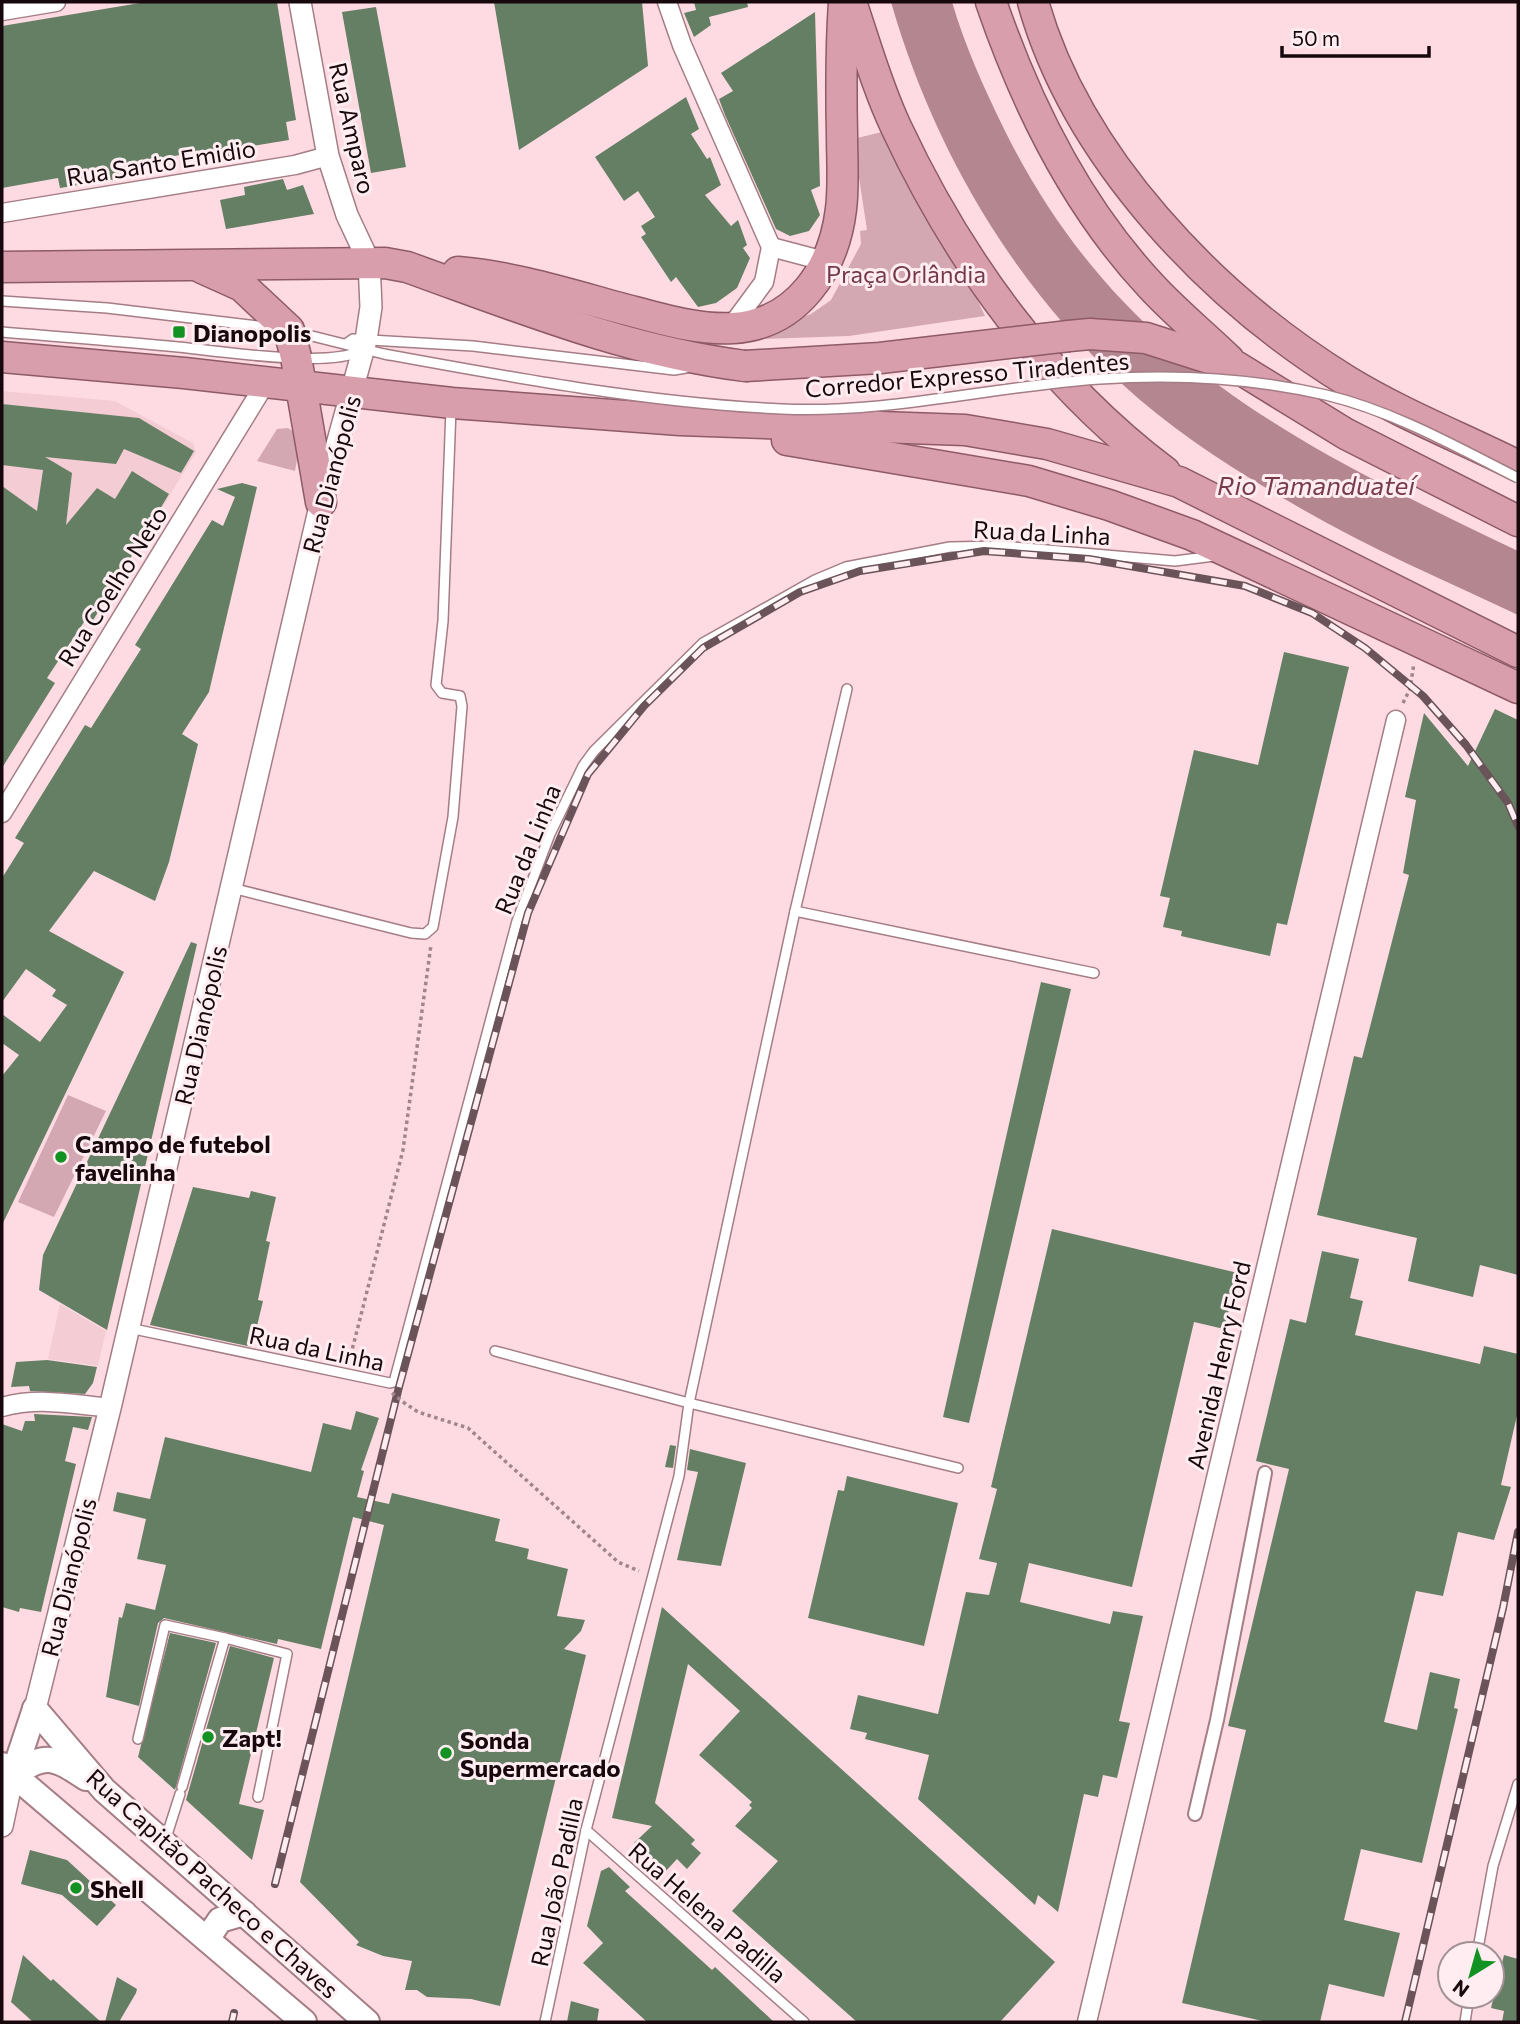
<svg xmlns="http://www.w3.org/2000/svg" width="1520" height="2024" font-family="Commissioner,sans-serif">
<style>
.built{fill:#f4ccd4}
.green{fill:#d4a8b2}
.water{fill:#b38690}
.building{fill:#657f64}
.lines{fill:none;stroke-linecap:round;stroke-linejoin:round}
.service-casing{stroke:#a47d85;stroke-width:12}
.pedestrian-casing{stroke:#a47d85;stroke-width:16}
.minor-casing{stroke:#a47d85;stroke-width:21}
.tertiary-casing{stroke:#a47d85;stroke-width:24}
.secondary-casing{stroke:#a47d85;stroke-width:28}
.trunk-casing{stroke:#8e5a67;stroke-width:33}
.path{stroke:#a0868c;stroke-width:3.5;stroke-dasharray:3.5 3.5;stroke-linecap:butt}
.service{stroke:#fff;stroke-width:9}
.pedestrian{stroke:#fff;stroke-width:12}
.minor{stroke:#fff;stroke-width:18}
.tertiary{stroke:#fff;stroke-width:21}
.secondary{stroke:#fff;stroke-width:24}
.trunk{stroke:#d89eac;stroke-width:30}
.rail-casing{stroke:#6a5459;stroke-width:8}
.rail{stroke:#ffedf1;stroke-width:5;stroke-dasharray:16;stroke-linecap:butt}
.service-bridge-casing{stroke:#a47d85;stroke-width:12;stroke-linecap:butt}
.trunk-bridge-casing{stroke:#8e5a67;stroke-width:33;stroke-linecap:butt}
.path-bridge{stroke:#a0868c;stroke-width:3.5;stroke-dasharray:3.5 3.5;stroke-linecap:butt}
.service-bridge{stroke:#fff;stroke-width:9}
.trunk-bridge{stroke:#d89eac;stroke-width:30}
.poi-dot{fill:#129223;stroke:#ffedf1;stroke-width:2.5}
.labels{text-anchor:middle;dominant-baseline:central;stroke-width:6;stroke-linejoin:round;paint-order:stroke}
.street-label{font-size:24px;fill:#16080c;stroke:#ffedf1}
.park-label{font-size:24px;fill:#753849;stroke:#ffedf1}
.poi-label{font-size:24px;font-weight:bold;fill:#16080c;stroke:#ffedf1;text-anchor:start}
.water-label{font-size:26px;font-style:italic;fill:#783b4c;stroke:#ffedf1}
</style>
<rect width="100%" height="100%" fill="#fedbe2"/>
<g class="built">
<path d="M2,391l113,10 78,42 3,9 -43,71 -56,-35 -34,42 -61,-44z"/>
<path d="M60,1304l46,27 -8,35 -50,-7z"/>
</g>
<g class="green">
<path d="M890,130l52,94 43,92 -136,20 -88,3 -4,-7 54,-18 20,-14 30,-56 -1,-13 7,-1 -14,-91z"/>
<path d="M288,428l13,9 -6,34 -38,-10 20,-32z"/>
<path d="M68,1095l38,16 -52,106 -36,-15z"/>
</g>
<path class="water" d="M891,2h61c13,44 32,86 52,127 114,231 295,317 514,422v64c-74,-35 -152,-68 -223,-110 -61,-35 -122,-74 -174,-122 -110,-101 -189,-238 -230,-381z"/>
<g class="building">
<path d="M146,2h131l19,118 -10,2 3,18 -55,9 2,10 -21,3 -1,-7 -33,3 -1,-3 -53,9 2,13 -69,11 -2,-10 -56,10v-162z"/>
<path d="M494,2h148l6,64 -129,84z"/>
<path d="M694,2h53l1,5 -39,10 2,8 -17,12 -10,-24 12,-3z"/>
<path d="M376,7l30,160 -35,6 -29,-161z"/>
<path d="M815,12l5,174 -9,4 9,25 -11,16 -19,5 -14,-7 -51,-114 -6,-16 14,-8 -12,-18z"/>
<path d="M686,97l13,32 -8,5 16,25 3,-2 11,28 -16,10 26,31 7,-6 9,25 -4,3 7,10 -13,30 -21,15 -18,4 -22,-30 -5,5 -30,-45 5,-3 -5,-8 14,-9 -17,-26 -14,10 -29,-44z"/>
<path d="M283,179l4,11 16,-5 11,29 -88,15 -6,-29 25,-5 -1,-8z"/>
<path d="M2,404l137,14 55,33 -13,22 -57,-24 -8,15 -71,-7 27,16 -6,52 31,-37 18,11 17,-28 37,23 -77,128 -6,-3 -39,59 8,5 -53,85v-282l35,25 6,-41 -41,-5z"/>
<path d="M242,483l15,4 -48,205 -27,42 16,10 -29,118 -14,39 -61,-30 -45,60 75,41 -122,253v-149l17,-21 -17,-12v-29l38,28 27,-37 -15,-9 4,-6 -30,-21 -24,33v-124l22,-35 -9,-5 70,-113 6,3 50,-79 -6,-4 77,-125 11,6 12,-29 -18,-8z"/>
<path d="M1284,652l65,15 -62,258 -10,-2 -7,33 -89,-20 1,-5 -19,-4 7,-29 -10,-2 34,-146 64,15z"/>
<path d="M1495,709l23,11v555l-38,-10 -7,32 -65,-16 9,-43 -100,-23 37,-159 8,2 47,-183 -6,-2 13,-73 -11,-3 19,-84 44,53z"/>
<path d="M191,942l6,2 -90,386 -68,-40 4,-35z"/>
<path d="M1041,982l30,7 -102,434 -26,-6z"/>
<path d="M193,1187l56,11 2,-7 25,6 -10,44 4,1 -12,58 5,1 -11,46 -102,-22z"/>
<path d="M1052,1229l186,44 -14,56 -30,-7 -62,265 -103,-24 -9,39 90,22 3,-13 30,5 -24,105 11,2 -13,55 -14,-3 -5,22 -14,-3 -26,118 -20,-17 -3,10 -117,-106 11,-44 -64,-16 2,-6 -17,-4 8,-34 80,19 28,-122 23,3 8,-32 -18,-4 18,-70 -6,-2z"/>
<path d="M1322,1251l37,8 -9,39 13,3 -8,34 125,29 4,-18 34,8v57l-17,74 10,2 -17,53 -36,-8 -15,64 -27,-5 -32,131 33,8 13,-58 30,7 -6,29 4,1 -36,154 -61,-14 -17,71 56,13 -16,64 -55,-13 -9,38h-53l-85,-19 64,-273 -18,-4 61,-257 -33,-8 34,-142 16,4z"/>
<path d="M47,1360l50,7 -4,16 -8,11 -55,-3 -1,-5 -18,1 5,-25z"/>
<path d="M356,1411l23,7 -18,52 3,1 -7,26 32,7 3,-11 108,26 -5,22 34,8 -2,10 41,10 -11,47 28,4 -4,11 -17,18 22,6 -86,351 -29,-7 -44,-2 -10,-7h-12l7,-29 -29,-5 -27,-11 3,-3 -59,-60 84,-357 -31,-8 -32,132 -43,-10 -1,5 -113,-26 -6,5 -19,83 -33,-9 13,-80 3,1 4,-15 29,7 11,-45 -29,-6 9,-40 -33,-8 4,-19 33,7 15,-62 146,35 12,-49 28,7z"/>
<path d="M34,1414l58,3 -4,13 -15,-3 -8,34 11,3 -35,148 -21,-4 -1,4 -17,-5v-183l20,7 3,-10h10z"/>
<path d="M670,1445l6,1 -3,22 -8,-1z"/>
<path d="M690,1449l56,14 -25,103 -44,-6 21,-88 -11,-2z"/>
<path d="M847,1476l111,27 -34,143 -116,-28 30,-128 6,1z"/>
<path d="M662,1607l393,355 -55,60h-143l-125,-111 46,-50 -43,-35 17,-18 -3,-3 3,-3 -53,-47 41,-44 -52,-47 -33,139 40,37 -4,4 10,9 -14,16 -10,-10 -12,13 -31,-29 18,-17 -40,-8z"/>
<path d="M170,1633l46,10 -41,147 -37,-33z"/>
<path d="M230,1646l44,12 -35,146 25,6 -12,50 -66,-60z"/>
<path d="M30,1850l37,10 49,45 -19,21 -35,-31 -41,-11z"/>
<path d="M609,1867l21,20 -5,4 87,79 3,-3 59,55h-127l-64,-59 20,-20 -16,-17 14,-55z"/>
<path d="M23,1955l28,26 2,-2 48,43h-68l-22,-20z"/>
<path d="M1504,1955l14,4v63h-16l2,-11 -13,-3z"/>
<path d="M117,1977l20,12 -1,4 -17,29h-14z"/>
<path d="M571,2001l28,8 -2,13h-30z"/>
</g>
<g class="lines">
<defs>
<g id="service">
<path d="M2,301l105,7 168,20"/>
<path d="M2,332c59,5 118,9 176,15 38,4 152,21 181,4"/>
<path d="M296,332l88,22"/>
<path d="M346,344l7,-5 120,7 201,24 12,-2"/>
<path d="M232,888l179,45 14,1 8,-7 20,-110 9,-111 -2,-10 -18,-3 -6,-8 7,-64 8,-212"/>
<path d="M795,911l299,62"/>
<path d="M129,1328l261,55 4,-1 123,-461 33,-87 33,-68 11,-15 109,-108 112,-63 31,-13 104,-20 51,-1 174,15 39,-5"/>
<path d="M495,1351l194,52 269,65"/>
<path d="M138,1739l27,-114 60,13"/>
<path d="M182,1787l43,-149 62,16 -29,143"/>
<path d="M586,1830l218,192"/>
<path d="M165,1841l15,-47"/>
<path d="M1477,1954l16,-88 25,-82"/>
<path d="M545,2022l41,-192 93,-354 10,-73 106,-492 52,-222"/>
<path d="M1465,2022l4,-26"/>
</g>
<path id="pedestrian" d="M1195,1814l22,-94 48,-247"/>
<g id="minor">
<path d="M667,2l15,43 89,202 -7,35 -34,46"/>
<path d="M2,11l54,-9"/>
<path d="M2,213l293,-48 33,-9"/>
<path d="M771,247l57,15"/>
<path d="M2,813l263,-429"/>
<path d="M2,1407c35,-10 72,-3 108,1"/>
<path d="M1087,2022l309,-1302"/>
</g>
<g id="tertiary">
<path d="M35,1709l75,-301 211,-906 45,-162 5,-33 -2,-45 -22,-47 -19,-59 -28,-154"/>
<path d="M2,1826l11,-51"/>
</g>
<g id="secondary">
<path d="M35,1709l69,81 263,232"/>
<path d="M2,1765l302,257"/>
<path d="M13,1775c33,-23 41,-18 73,3"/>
<path d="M13,1775l22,-66"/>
<path d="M207,1939l13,-19 24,-7"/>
</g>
<g id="trunk">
<path d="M851,2c14,41 26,85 45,125 62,133 151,256 269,345"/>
<path d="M991,2c35,102 85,204 160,284 24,26 52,49 78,74"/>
<path d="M1033,2c44,156 179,296 314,379 54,33 115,57 171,85"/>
<path d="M2,267l383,-4 22,4c112,40 219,84 338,99"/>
<path d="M202,268l40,18 47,44 7,27 25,145"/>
<path d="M458,272c61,5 122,26 181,41 30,8 63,17 94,15 65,-4 101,-60 108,-119 3,-24 1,-50 1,-74 -1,-45 -1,-89 2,-133"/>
<path d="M1069,336l21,-2 56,4 91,29 109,67 172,87"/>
<path d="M2,357l182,16 268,30 228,17 285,10 82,14 132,38 339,170"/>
<path d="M787,440l242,41 80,24 83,30 326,153"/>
</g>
</defs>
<use href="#service" class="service-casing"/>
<use href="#pedestrian" class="pedestrian-casing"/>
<use href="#minor" class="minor-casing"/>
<use href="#tertiary" class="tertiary-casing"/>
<use href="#secondary" class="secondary-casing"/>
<use href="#trunk" class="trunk-casing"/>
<g class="path">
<path d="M1403,703l7,-14 4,-26"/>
<path d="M349,1362l54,-212 28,-205"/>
<path d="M403,1402l15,10 50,16 150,134 21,9"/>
</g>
<use href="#service" class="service"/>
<use href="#pedestrian" class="pedestrian"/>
<use href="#minor" class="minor"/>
<use href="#tertiary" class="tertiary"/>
<use href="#secondary" class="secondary"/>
<use href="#trunk" class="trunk"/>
<defs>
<g id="rail">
<path d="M275,1884l124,-497 129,-474 60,-139 56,-68 59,-58 97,-56 60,-21 124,-20 105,8 156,27 67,27 53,35 58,48 43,49 42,58 10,23"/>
<path d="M232,2022l2,-9"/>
<path d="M1405,2022l98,-414 15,-76"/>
</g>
</defs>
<use href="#rail" class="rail-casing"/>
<use href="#rail" class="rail"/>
<defs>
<path id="service-bridge" d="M384,354c131,24 265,49 398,55 106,5 212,-23 318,-30 76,-5 152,-1 226,16 67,16 131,52 192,83"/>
<path id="trunk-bridge" d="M745,366l135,-8 189,-22"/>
</defs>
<use href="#service-bridge" class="service-bridge-casing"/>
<use href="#trunk-bridge" class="trunk-bridge-casing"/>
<path class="path-bridge" d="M392,1393l11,9"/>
<use href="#service-bridge" class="service-bridge"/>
<use href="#trunk-bridge" class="trunk-bridge"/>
</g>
<g class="poi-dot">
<rect x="172" y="325" width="14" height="14" rx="3.5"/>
<circle cx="61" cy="1157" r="7"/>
<circle cx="208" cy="1737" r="7"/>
<circle cx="446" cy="1753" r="7"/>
<circle cx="76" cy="1888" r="7"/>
</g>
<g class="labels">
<g class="street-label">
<text transform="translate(353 128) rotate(77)">Rua Amparo</text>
<text transform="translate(161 162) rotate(-9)">Rua Santo Emidio</text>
<text transform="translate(967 374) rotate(-5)">Corredor Expresso Tiradentes</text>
<text transform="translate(331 474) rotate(-75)">Rua Dianópolis</text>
<text transform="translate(1042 532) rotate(3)">Rua da Linha</text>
<text transform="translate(112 586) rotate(-58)">Rua Coelho Neto</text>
<text transform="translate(527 849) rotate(-68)">Rua da Linha</text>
<text transform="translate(200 1025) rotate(-77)">Rua Dianópolis</text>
<text transform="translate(317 1348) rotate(12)">Rua da Linha</text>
<text transform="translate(1218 1365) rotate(-77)">Avenida Henry Ford</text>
<text transform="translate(68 1577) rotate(-76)">Rua Dianópolis</text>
<text transform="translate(556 1882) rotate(-78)">Rua João Padilla</text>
<text transform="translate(213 1883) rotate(42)">Rua Capitão Pacheco e Chaves</text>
<text transform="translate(708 1912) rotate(41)">Rua Helena Padilla</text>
</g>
<g class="park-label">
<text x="906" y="273">Praça Orlândia</text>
</g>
<g class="poi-label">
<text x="193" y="332">Dianopolis</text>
<text x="75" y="1143">Campo de futebol<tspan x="75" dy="28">favelinha</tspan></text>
<text x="222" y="1737">Zapt!</text>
<text x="460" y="1739">Sonda<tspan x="460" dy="28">Supermercado</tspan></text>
<text x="90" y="1888">Shell</text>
</g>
<g class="water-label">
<text x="1316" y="484">Rio Tamanduateí</text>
</g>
</g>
<rect width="1520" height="2024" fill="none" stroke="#16080c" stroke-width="7"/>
<g transform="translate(1471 1975) rotate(217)"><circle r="33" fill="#ffedf1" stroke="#a29195" stroke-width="2"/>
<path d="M0-5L12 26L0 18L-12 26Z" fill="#129223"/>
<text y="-10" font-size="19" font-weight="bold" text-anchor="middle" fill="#16080c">N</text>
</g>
<path d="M1282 46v10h147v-10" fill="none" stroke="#16080c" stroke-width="3.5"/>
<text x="1292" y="46" font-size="21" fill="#16080c" stroke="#ffedf1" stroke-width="5" paint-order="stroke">50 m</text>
</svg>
